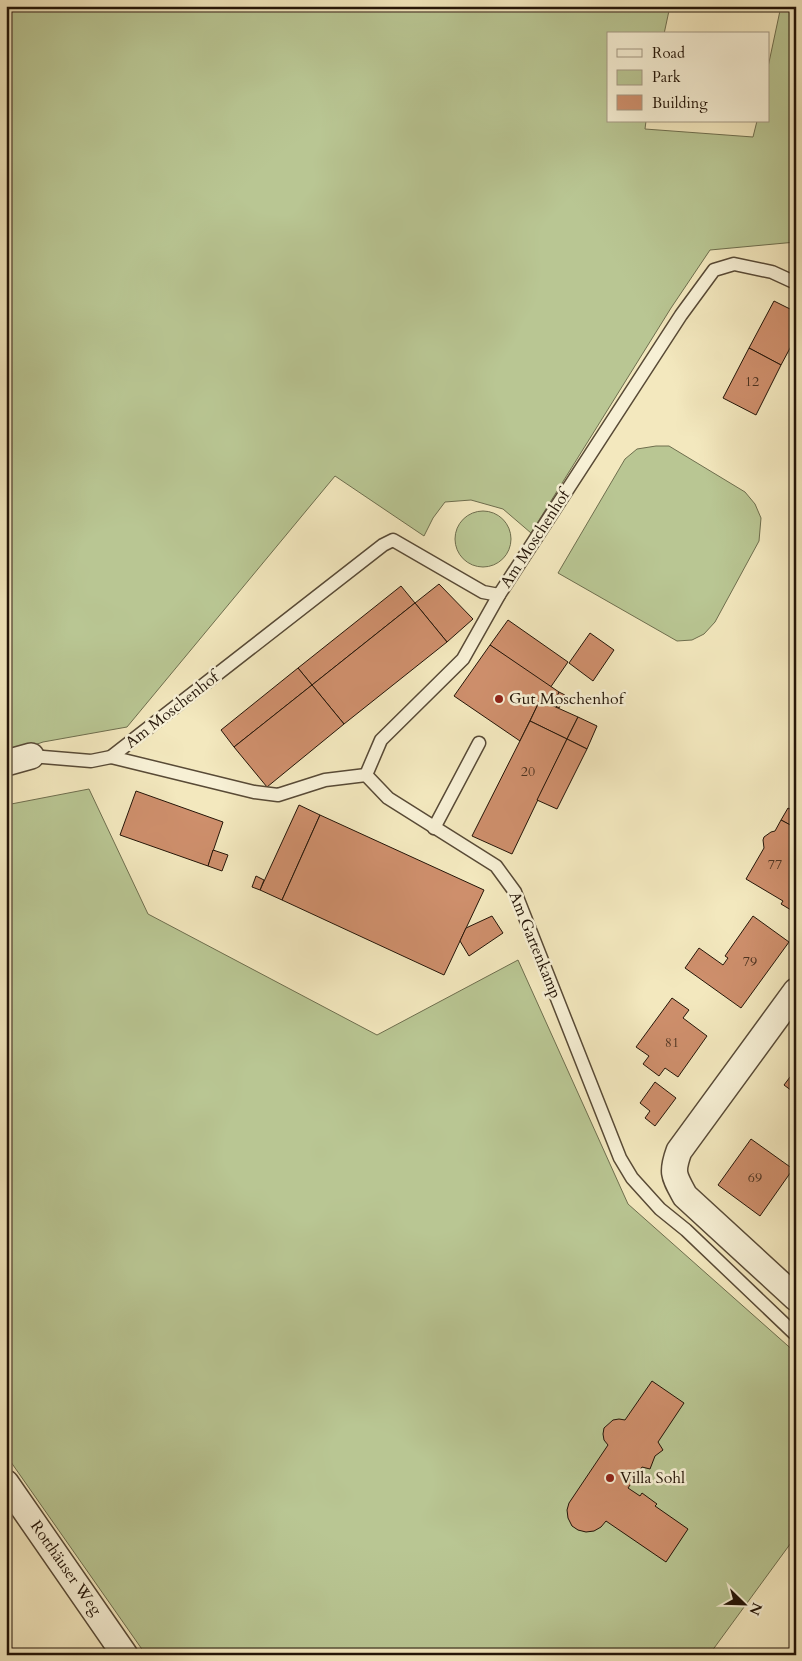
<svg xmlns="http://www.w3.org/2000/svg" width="802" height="1661" font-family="Cardo,serif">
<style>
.green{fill:#b9c693;stroke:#6e6e4e}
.building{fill:#ce8f6c;stroke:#241508}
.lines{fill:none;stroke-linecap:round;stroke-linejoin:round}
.service-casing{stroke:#584a36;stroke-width:15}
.minor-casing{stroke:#584a36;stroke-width:28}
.service{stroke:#f7f0d5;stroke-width:12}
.minor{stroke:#f7f0d5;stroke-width:25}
.poi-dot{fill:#8f2418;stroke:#f7f0d5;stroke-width:2}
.labels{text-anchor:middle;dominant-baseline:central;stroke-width:5;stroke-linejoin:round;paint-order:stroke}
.number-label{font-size:14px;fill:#4e3421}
.street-label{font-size:16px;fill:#241508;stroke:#f7f0d5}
.poi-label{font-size:16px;fill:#241508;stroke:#f7f0d5;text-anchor:start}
</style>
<rect width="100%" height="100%" fill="#f3e8be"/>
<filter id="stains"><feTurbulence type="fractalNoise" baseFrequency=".004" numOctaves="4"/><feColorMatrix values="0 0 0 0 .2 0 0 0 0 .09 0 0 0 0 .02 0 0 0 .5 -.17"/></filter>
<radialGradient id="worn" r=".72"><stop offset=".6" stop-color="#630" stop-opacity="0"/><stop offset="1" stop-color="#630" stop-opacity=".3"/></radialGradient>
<g class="green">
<path d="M6,6h664l-6,28h-56v87h38l-1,8 108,8 4,-16h11v-54l13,-61h15v236l-86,8 -39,58 -140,225 -28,-24 -32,-9 -26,2 -12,16 -9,18 -89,-60 -208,251 -84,15 -37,13z"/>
<path d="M656,446h13l76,46 10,12 6,14 -2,23 -44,81 -11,12 -12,6 -15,1 -119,-68 67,-114 12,-10z"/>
<circle cx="483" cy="539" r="28"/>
<path d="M89,789l59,125 229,121 141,-75 110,244 168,149v183l-87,119h-563l-140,-200v-650z"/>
</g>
<g class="building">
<path d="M774,301l22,11v25l-15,28 -32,-17z"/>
<path d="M749,348l32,17 -25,50 -33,-17z"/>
<path d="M439,584l34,35 -26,23 -32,-39z"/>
<path d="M401,586l14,17 -103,82 -14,-17z"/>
<path d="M415,603l32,39 -103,82 -32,-39z"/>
<path d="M508,620l60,42 -18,26 -60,-43z"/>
<path d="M590,633l24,17 -21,31 -24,-18z"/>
<path d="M490,645l69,47 -6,14 -13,-6 -20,41 -66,-45z"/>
<path d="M298,668l14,17 -78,62 -13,-17z"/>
<path d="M312,685l32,39 -77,63 -33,-40z"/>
<path d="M559,692l6,3 -6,13 -5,-3z"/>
<path d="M540,700l38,17 -11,22 -37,-18z"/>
<path d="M578,717l19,9 -10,23 -20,-10z"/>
<path d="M530,721l37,18 -55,115 -40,-18z"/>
<path d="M567,739l20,10 -30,60 -20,-9z"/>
<path d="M136,791l87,31 -15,44 -88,-31z"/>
<path d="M299,805l21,10 -38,85 -22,-10z"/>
<path d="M788,808l8,4v16l-15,-8z"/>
<path d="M320,815l164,75 -40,85 -162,-75z"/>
<path d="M781,820l15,8v85l-15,-9 2,-3 -37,-22 18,-31 -1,-8 1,-3 7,-5 4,-1z"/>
<path d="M213,850l15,5 -6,16 -14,-5z"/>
<path d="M256,876l8,4 -4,10 -8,-3z"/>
<path d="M492,916l11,17 -34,23 -9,-15 6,-13z"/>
<path d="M753,916l36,26 -48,66 -56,-40 14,-20 24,17 5,-7 -3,-2z"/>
<path d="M672,998l17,12 -6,8 24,18 -29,41 -13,-9 -6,8 -16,-12 6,-8 -13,-9z"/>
<path d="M796,1069v25l-12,-9z"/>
<path d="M655,1082l21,16 -21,28 -10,-8 5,-7 -10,-8z"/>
<path d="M751,1139l42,30 -33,47 -42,-31z"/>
<path d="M652,1381l32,22 -26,39 5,8 -8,6 -5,13 -8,-2 -14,21 12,8 2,-3 15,11 -2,2 33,23 -22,33 -60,-41 -5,6 -7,4 -8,1 -8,-2 -6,-4 -4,-8 -1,-8 2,-7 39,-58 -4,-5 -1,-6 1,-6 9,-8 6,-1 6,1z"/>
</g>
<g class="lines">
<defs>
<g id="service">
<path d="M31,756l60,5 20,-4 272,-212 10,-5 90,52 16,3 182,-280 33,-45 20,-6 38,8 24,11"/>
<path d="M111,757l143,35 24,3 47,-15 41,-5 22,23 108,68 19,26 105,266 12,20 28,31 26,21 110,105"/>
<path d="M366,775l15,-35 82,-81 36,-64"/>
<path d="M434,828l45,-85"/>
</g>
<g id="minor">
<path d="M6,763l25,-7"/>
<path d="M796,991l-117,160c-8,22 -5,25 6,45l111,102"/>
<path d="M6,1483l119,172"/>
</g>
</defs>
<use href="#service" class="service-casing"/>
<use href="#minor" class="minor-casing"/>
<use href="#service" class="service"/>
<use href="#minor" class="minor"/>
</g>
<g class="poi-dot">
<circle cx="499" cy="699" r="5"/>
<circle cx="610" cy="1478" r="5"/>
</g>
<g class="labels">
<g class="number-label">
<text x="752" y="381">12</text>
<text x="528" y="771">20</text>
<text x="775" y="864">77</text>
<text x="750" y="961">79</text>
<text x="672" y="1042">81</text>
<text x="755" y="1177">69</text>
</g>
<g class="street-label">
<text transform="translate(535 539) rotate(-57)">Am Moschenhof</text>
<text transform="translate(172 710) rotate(-38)">Am Moschenhof</text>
<text transform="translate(535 945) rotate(68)">Am Gartenkamp</text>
<text transform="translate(66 1568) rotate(55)">Rotthäuser Weg</text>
</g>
<g class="poi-label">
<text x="509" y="699">Gut Moschenhof</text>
<text x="620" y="1478">Villa Sohl</text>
</g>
</g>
<rect width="802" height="1661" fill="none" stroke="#f3e8be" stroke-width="25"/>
<rect x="8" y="8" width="787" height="1646" fill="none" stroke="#241508" stroke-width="2.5"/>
<rect x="12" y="12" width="777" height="1636" fill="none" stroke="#241508"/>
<rect x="607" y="32" width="162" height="90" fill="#f7f0d5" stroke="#a39883"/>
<rect x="617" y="49" width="25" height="8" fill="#f7f0d5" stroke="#a39883"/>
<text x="652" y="58" font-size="15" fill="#241508">Road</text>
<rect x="617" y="70" width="25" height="15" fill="#b9c693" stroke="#a39883"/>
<text x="652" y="82" font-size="15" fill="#241508">Park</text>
<rect x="617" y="95" width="25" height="15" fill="#ce8f6c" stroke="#a39883"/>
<text x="652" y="108" font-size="15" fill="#241508">Building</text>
<g transform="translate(744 1604) rotate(113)" stroke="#f7f0d5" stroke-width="4" paint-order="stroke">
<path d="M0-4L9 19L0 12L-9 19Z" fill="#241508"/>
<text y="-8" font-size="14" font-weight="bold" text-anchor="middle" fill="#241508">N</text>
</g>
<rect width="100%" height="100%" filter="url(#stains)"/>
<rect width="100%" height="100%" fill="url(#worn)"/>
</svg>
